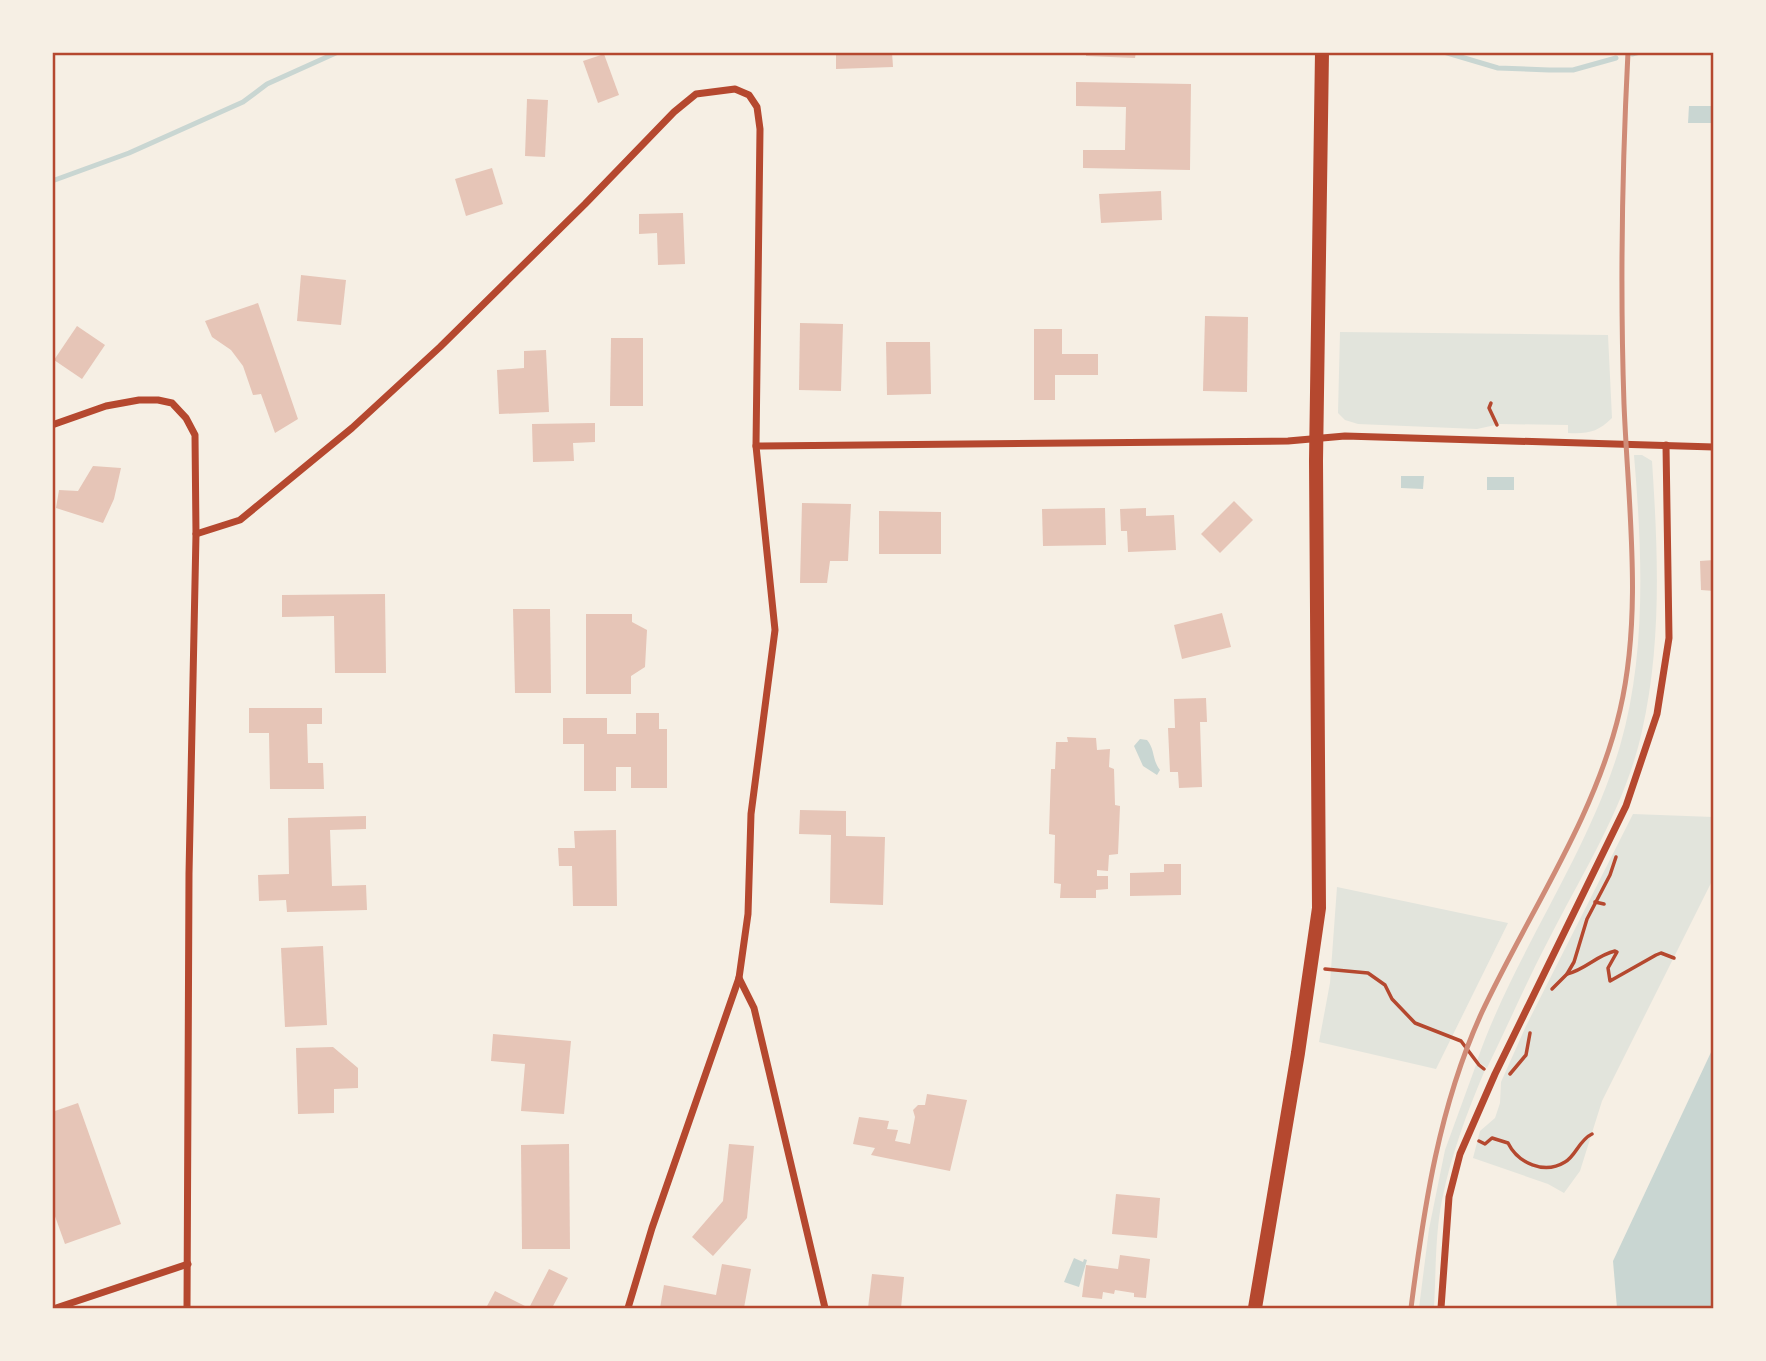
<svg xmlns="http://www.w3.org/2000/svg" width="1766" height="1361" font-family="'Asap Condensed',sans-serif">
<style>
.green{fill:#e2e4dc}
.water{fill:#c9d6d2}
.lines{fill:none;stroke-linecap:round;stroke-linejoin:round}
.stream{stroke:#c9d6d2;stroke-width:5}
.building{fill:#e6c5b7}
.path{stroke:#b5482f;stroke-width:3.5}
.minor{stroke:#b5482f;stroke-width:7}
.secondary{stroke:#b5482f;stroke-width:14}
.rail{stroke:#cf8b77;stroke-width:5}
.neatline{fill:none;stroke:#b5482f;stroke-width:2.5}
</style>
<rect width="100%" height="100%" fill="#f6efe4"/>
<g class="green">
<path d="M1340,332l268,3 4,83c-14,14 -24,16 -44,15v-8l-68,-1 -23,5 -119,-5 -13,-4 -7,-7z"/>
<path d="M1634,455h8l10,6c6,90 10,182 -10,270 -16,74 -59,141 -93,208 -22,42 -41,86 -62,129l-10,-7c38,-109 110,-204 143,-315 27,-93 22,-196 14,-291z"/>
<path d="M1633,814l80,3v62l-111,222 -22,70 -16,22 -16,-9 -75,-26 7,-27 15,-13 5,-15 1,-21 25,-56z"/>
<path d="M1337,887l171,36 -72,146 -117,-27 11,-59z"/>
<path d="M1476,1065l9,5c-18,42 -34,85 -43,130 -7,35 -6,73 -8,108h-15l10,-79 16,-79z"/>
</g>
<g class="water">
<path d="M1689,106h24v17h-25z"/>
<path d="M1401,476h23l-1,13 -22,-1z"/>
<rect x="1487" y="477" width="27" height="13"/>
<path d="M1140,739l7,1c8,9 5,20 13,30l-3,5 -14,-9 -9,-20z"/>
<path d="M1713,1048v260h-96l-4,-47z"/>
<path d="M1074,1258l9,4 1,-3 3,1 -8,27 -15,-5z"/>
</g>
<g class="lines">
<g class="stream">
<path d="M1444,52l54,16 51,2h24l43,-12"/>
<path d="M1632,54l8,-2"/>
<path d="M52,181l77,-28 114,-51 24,-18 71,-32"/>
</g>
</g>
<g class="building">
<path d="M836,52h56l1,15 -57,2z"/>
<path d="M1086,52h50l-1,6 -49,-2z"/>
<path d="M604,54l15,41 -21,8 -15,-42z"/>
<path d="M1076,82l115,2 -1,86 -107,-2v-18h42l1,-43 -50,-1z"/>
<path d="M527,99l21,1 -3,57 -20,-1z"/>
<path d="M492,168l11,36 -37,12 -11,-37z"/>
<path d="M1161,191l1,29 -61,3 -2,-29z"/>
<path d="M683,213l2,51 -27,1 -1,-32 -18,1v-20z"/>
<path d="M301,275l45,5 -5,45 -44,-4z"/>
<path d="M258,303l40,116 -23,14 -14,-39 -8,1 -10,-29 -12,-16 -19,-13 -7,-16z"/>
<path d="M1205,316l43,1 -1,75 -44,-1z"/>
<path d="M800,323l43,1 -2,67 -42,-1z"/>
<path d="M77,326l28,19 -23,34 -28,-19z"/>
<path d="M1034,329h28v25h36v21h-43v25h-21z"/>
<path d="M611,338h32v68h-33z"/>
<path d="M886,342h44l1,52 -44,1z"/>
<path d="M546,350l3,62 -50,2 -2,-44 27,-2v-17z"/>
<path d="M595,423v19l-22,1 1,18 -41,1 -1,-38z"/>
<path d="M93,466l28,2 -7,31 -11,24 -47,-15 3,-18 19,1z"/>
<path d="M1234,501l19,19 -33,33 -19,-19z"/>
<path d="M802,503l49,1 -3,57h-18l-3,22h-27z"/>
<path d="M1105,508l1,37 -63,1 -1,-37z"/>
<path d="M1146,508v8l28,-1 2,35 -48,2 -1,-21h-6l-1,-22z"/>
<path d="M879,511l62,1v42h-62z"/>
<path d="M1714,560v31l-13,-1 -1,-29z"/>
<path d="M385,594l1,79h-51l-1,-57 -52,1v-22z"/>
<path d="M513,609h37l1,84h-36z"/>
<path d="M1222,613l9,34 -49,12 -8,-34z"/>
<path d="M586,614h46v8l15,8 -2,37 -14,9v18h-45z"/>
<path d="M1206,698l1,24h-7l2,65 -23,1 -1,-16h-8l-2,-44h7l-1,-29z"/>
<path d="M249,708h73v16h-15l1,39h15l1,26h-54l-1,-56h-20z"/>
<path d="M636,713h23v16h8v59h-36v-21h-15v24h-32v-47h-21v-26h44v16h29z"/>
<path d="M1067,737l29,1 1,12 13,-1 -1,18 5,2 1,36 5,1 -2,48 -9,1 -1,16 -11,-1v6h11v13l-12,1v8h-36l1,-14 -7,-1 1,-48 -6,-1 2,-65h4l1,-27h12z"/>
<path d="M800,810l46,1v25l39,1 -2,68 -53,-2 1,-68 -32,-1z"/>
<path d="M366,816v13l-36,1 2,56 34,-1 1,25 -80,2 -1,-12 -27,1 -1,-26 31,-1 -1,-56z"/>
<path d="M616,830l1,76h-44l-1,-40h-13l-1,-18h17l-1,-17z"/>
<path d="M1164,864h17v31l-51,1v-23l34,-1z"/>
<path d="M323,946l4,79 -42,2 -4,-79z"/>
<path d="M493,1034l78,7 -7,73 -43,-3 4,-47 -34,-3z"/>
<path d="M333,1047l25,21v20l-24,1v24l-36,1 -2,-66z"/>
<path d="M927,1094l40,6 -17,71 -79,-16 4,-7 -22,-4 6,-27 30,4 -2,8 11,1 -3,11 15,3 5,-27 -2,-7 5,-5h7z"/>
<path d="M78,1103l43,121 -56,20 -13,-36v-96z"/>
<path d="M569,1144l1,105h-48l-1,-104z"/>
<path d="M729,1144l25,2 -7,72 -34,38 -21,-19 31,-36z"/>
<path d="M1116,1194l44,4 -3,40 -45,-4z"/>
<path d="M1120,1255l30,4 -4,39 -12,-1v-4l-19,-3 -1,4 -11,-2 -1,7 -20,-2 4,-32 32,4z"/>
<path d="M722,1264l29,5 -7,39h-84l4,-23 52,10z"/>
<path d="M549,1269l19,9 -16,30h-66l9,-17 34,17z"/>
<path d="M872,1274l32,3 -3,31h-33z"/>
</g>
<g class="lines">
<g class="path">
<path d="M1491,403l-2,5 8,17"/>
<path d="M1595,902l9,2"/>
<path d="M1325,969l43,4 17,12 7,14 23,24 46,18 18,24 5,4"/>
<path d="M1567,974c18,-4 30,-19 48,-23l2,1 -9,16 2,13 46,-26 5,-2 13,5"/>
<path d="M1552,989l15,-15 7,-12 13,-43 23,-44 6,-18"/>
<path d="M1510,1074l16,-19 4,-22"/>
<path d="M1479,1141l6,3 7,-6 16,5c10,20 36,32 57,19 11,-6 14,-22 27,-28"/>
</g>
<g class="minor">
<path d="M52,425l54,-19 33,-6h19l14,3 14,15 9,17 1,99 -7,340 -2,434"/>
<path d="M756,446l532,-5 57,-5 369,11"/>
<path d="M196,534l44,-14 112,-92 88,-81 145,-143 89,-92 22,-18 39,-5 14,6 8,12 3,22 -4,317 19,184 -24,184 -3,100 -9,64 -87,250 -24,80"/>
<path d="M739,978l15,30 71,300"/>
<path d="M56,1308l132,-44"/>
<path d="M1441,1308l8,-111 11,-43 35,-80 131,-268 31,-92 12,-76 -3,-193"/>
</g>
<path class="secondary" d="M1255,1308l43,-255 21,-145 -3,-447 6,-409"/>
<path class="rail" d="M1411,1308c13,-101 28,-202 71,-296 47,-100 113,-194 138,-302 23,-99 8,-205 4,-306 -4,-117 -2,-234 4,-352"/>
</g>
<rect width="1766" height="1361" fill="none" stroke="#f6efe4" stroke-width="108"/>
<rect x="54" y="54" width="1658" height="1253" class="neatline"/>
</svg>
